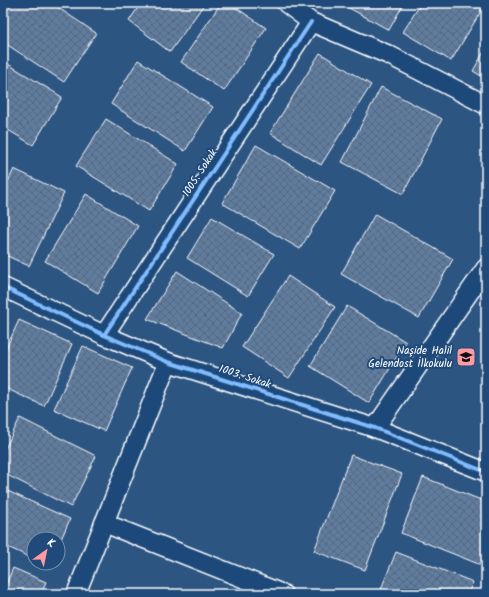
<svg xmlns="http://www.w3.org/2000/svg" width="489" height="597" font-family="Kalam,sans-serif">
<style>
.building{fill:url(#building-cross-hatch);stroke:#fff}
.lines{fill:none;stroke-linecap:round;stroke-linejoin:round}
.street-casing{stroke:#fff;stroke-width:21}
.street{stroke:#1f4a7a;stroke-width:18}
.cycleway-casing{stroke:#1f4a7a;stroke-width:6}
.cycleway{stroke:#80bcff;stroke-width:4}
.labels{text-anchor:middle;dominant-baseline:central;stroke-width:4;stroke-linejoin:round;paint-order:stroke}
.street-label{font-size:11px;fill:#fff;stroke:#1f4a7a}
.poi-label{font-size:11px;fill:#fff;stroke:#1f4a7a;text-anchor:end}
</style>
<defs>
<pattern id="building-cross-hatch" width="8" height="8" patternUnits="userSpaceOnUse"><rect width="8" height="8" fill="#5e7c9f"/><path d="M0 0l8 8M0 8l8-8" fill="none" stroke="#56667a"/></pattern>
</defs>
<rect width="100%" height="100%" fill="#2c5582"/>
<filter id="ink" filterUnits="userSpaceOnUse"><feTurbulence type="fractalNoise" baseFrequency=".025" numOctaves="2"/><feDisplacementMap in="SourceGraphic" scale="8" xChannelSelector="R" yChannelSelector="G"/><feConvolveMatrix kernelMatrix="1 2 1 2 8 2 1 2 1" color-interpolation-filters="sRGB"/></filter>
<g filter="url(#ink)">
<g class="building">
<path d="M10,3h41l45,30 -32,49 -61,-40v-27z"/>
<path d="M141,3h64l-35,49 -41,-31z"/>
<path d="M221,3h8l37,25 -42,63 -43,-29z"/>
<path d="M340,3h64l-15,27z"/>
<path d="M421,3h65l-35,58 -48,-29z"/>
<path d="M486,48v31l-13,-8z"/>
<path d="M320,53l51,32 -50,80 -51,-32z"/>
<path d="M138,60l75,47 -28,44 -74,-47z"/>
<path d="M3,61l59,36 -29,48 -30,-18z"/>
<path d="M381,87l61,32 -39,75 -61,-32z"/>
<path d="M106,119l72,45 -29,47 -73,-45z"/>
<path d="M256,145l79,46 -35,58 -78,-46z"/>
<path d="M14,169l50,24 -35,73 -26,-12v-62z"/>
<path d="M86,194l52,32 -40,67 -53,-32z"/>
<path d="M375,214l78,45 -34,59 -78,-44z"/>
<path d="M212,217l62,37 -26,42 -61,-38z"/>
<path d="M177,271l65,42 -19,35 -76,-29z"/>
<path d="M288,276l47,31 -46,71 -47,-31z"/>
<path d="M347,306l59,36 -37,61 -59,-37z"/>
<path d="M19,320l53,24 -28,62 -41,-19v-32z"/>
<path d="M83,346l49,22 -28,63 -50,-22z"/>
<path d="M20,418l76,38 -25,51 -68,-34v-20z"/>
<path d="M351,455l51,19 -37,96 -51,-19z"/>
<path d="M423,477l63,25v65l-85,-34z"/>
<path d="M3,489l67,30 -12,27v-7h-24v20l-31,-14z"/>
<path d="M396,552l77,30 -5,12h-89z"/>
<path d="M13,568l33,14 -5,12h-38v-3z"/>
</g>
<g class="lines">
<defs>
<g id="street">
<path d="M286,3l25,19 78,33 97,50"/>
<path d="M3,287l101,48 64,27 207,66 111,44"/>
<path d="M104,335l207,-313"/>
<path d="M375,428l111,-160"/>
<path d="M104,523l179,71"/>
<path d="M76,594l92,-232"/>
</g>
</defs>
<use href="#street" class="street-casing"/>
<use href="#street" class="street"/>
<defs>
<g id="cycleway">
<path d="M3,287l101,48 64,27 207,66 111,44"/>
<path d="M104,335l207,-313"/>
</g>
</defs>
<use href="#cycleway" class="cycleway-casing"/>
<use href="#cycleway" class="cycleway"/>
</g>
</g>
<defs>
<symbol id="school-square" viewBox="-11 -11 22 22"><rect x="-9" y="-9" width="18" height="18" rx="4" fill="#ff9aa2" stroke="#1f4a7a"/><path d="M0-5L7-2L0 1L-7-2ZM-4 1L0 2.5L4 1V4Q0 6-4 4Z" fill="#111"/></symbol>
</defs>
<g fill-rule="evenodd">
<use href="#school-square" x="455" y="346" width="22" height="22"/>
</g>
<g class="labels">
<g class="street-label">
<text transform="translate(200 173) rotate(-57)">1005. Sokak</text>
<text transform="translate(245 377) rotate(18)">1003. Sokak</text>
</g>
<g class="poi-label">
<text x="452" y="351">Naşide Halil<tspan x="452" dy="13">Gelendost İlkokulu</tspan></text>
</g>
</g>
<rect width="489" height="597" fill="none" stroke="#1f4a7a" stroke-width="16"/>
<rect x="8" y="8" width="473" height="581" fill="none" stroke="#fff" stroke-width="1.5" filter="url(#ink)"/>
<g transform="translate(46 551) rotate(33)"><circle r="19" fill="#1f4a7a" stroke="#7992af"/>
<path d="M0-3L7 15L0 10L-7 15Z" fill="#ff9aa2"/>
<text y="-6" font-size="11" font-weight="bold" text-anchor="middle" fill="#ffffff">K</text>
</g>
</svg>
